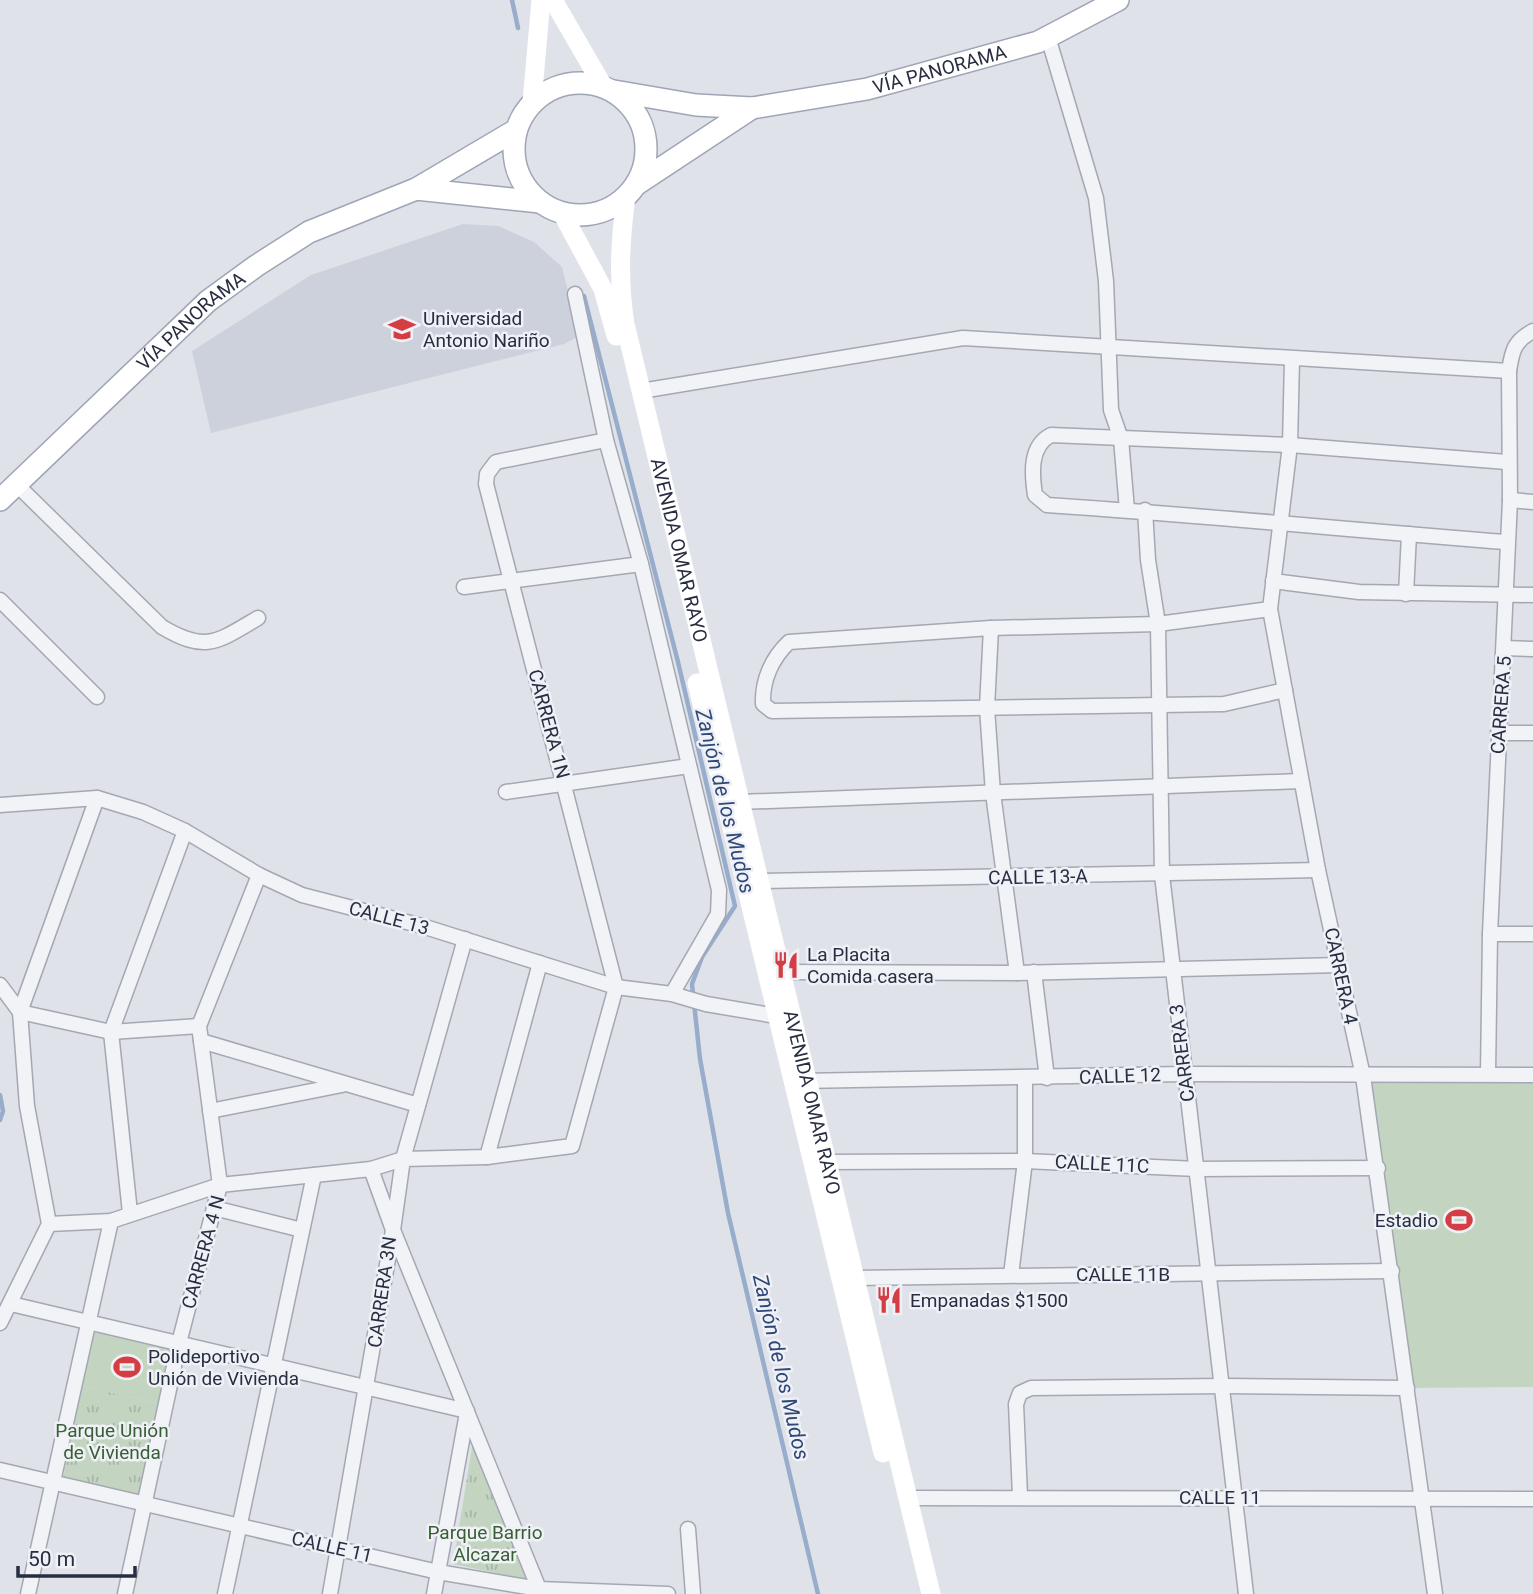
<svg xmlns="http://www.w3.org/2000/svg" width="1533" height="1594" font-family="Roboto,sans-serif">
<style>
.built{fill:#cdd1db}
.grass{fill:url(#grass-tufts)}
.pitch{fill:#c3d4c0}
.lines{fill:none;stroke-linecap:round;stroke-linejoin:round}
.stream{stroke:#98accb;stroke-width:4.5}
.street-casing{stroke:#a4a8b3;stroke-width:17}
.primary-casing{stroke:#9ea5b6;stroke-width:24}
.street{stroke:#f2f3f7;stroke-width:14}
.secondary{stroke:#fff;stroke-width:19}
.primary{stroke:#fff;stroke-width:21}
.labels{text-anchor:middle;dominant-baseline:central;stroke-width:5;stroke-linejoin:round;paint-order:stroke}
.street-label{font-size:19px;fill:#272e41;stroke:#eff1f7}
.poi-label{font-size:19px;fill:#272e41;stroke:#eff1f7;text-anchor:start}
.park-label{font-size:19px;fill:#375e34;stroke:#eff1f7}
.water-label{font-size:21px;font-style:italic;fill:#2f4878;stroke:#eff1f7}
</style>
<defs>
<pattern id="grass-tufts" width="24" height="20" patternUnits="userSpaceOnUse" patternTransform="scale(1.75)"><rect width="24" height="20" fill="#c3d4c0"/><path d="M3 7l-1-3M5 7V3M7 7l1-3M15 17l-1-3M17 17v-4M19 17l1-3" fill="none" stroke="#a8b6a6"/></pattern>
</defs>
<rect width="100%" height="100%" fill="#dfe2e9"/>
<path class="built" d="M463,224l35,2 36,16 28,25 17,69 -15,8 -353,89 -19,-82 119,-76z"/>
<g class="grass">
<path d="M82,1386l79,18 -18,93 -80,-19z"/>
<path d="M473,1441l56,139 -76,-16z"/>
</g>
<g class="pitch">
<path d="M1533,1075v312l-126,1 -44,-312z"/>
<path d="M94,1331l79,17 -12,56 -79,-18z"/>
</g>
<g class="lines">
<g class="stream">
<path d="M512,0l6,28"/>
<path d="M584,296l94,366 57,244 -33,51 -10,27 8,75 28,154 90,381"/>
<path d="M0,1095l3,16 -3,9"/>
</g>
<defs>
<g id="street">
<path d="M1048,37l48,161 10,83 5,129 10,29 6,71"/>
<path d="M575,294l31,146 35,124 78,326 -1,24 -46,80"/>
<path d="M1292,359l-2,86 -20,164 48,261 45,206 72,518"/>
<path d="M641,391l322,-53 546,33"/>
<path d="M15,483l147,144c44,26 55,15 96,-9"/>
<path d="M1510,500l23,2"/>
<path d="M1145,510l3,50 10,64 4,251 84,719"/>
<path d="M1506,542c-153,-12 -306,-27 -459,-37l-12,-10c-3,-20 -6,-49 16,-60l239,10 217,17"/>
<path d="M1273,581l86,11 174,3"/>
<path d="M464,587l177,-23"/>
<path d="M1406,594l3,-60"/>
<path d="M0,600l97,97"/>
<path d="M1270,609l-112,15 -167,4 -202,14c-17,16 -27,38 -26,62l9,7 452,-7 61,-14"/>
<path d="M991,628l-4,80 6,85 24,180"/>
<path d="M1504,648l29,1"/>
<path d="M1498,733h35"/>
<path d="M506,792l183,-26"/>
<path d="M740,802l561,-21"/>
<path d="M0,805l97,-7 46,14 42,19 74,44 43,20 120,31 194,61 56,7 34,10 70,12 9,-2"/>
<path d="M758,881l560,-11"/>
<path d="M1490,934h43"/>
<path d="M780,972l237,1 322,-8"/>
<path d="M1034,972l13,106"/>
<path d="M0,985l20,27 91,20 88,-6"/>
<path d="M201,1041l217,64"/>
<path d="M1488,1074l2,-140 20,-434 -1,-129c3,-20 5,-30 24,-40"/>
<path d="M800,1081l384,-7 349,1"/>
<path d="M210,1111l132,-26"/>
<path d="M487,1157l85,-11 44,-159 -130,-503 1,-10 9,-12 110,-22"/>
<path d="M825,1162l200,-1 172,8 181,-1"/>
<path d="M214,1208l88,22"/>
<path d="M130,1213l-19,-181 74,-201"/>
<path d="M49,1224l62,-3 109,-36 151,-16 32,-10 62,-220"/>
<path d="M1011,1275l14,-114v-83"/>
<path d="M854,1278l538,-7"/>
<path d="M11,1304l456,107"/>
<path d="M0,1323l49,-99 -22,-118 -7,-94 77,-214"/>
<path d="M0,1470l438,102 101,17 129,5"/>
<path d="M1020,1496l-4,-92 4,-11 11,-5 193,-2 183,2"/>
<path d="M908,1498l625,1"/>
<path d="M688,1529l5,65"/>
<path d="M28,1594l83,-373"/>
<path d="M125,1594l54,-251 41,-158 -21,-159 60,-151"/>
<path d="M225,1594l89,-419"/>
<path d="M330,1594l63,-364 -22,-61"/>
<path d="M434,1594l33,-181"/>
<path d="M538,1594l1,-5 -146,-359 10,-71 84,-2 53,-194"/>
</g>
<g id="primary">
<circle cx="580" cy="149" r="66"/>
<path id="s2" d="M614,91l82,14 56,3 115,-19 171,-47 80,-42"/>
<path d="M637,184l115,-76"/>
<path d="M416,189l124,13"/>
<path id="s3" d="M0,500l208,-199 48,-35 53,-34 107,-43 100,-59"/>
</g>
</defs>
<use href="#street" class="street-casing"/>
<use href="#primary" class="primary-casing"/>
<use href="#street" class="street"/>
<g class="secondary">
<path d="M553,0l50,86"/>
<path d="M532,102l9,-102"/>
<path id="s1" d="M626,197c-6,44 -8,83 -1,127l306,1270"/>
<path d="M562,213l41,76 13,47"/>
<path d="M697,683l186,770"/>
</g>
<use href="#primary" class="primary"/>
</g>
<defs>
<symbol id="university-bare" viewBox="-9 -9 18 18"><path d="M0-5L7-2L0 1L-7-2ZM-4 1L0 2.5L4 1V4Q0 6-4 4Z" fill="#d53d45" stroke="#eff1f7" stroke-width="2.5" paint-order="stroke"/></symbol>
<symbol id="restaurant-bare" viewBox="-9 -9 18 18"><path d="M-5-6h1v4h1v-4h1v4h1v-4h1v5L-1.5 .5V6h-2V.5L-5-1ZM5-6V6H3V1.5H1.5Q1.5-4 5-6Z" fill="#d53d45" stroke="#eff1f7" stroke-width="2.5" paint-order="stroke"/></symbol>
<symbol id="stadium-bare" viewBox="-9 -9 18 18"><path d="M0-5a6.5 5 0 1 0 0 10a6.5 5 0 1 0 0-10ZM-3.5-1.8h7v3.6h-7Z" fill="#d53d45" stroke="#eff1f7" stroke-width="2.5" paint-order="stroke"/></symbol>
</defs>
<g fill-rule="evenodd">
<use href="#university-bare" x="383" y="310" width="38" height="38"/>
<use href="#restaurant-bare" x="767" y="946" width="38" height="38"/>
<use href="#stadium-bare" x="1440" y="1201" width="38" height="38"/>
<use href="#restaurant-bare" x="870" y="1281" width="38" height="38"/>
<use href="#stadium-bare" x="108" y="1348" width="38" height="38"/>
</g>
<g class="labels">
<g class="street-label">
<text stroke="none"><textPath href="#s2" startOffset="331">VÍA PANORAMA</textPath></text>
<text stroke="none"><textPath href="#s3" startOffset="262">VÍA PANORAMA</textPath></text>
<text stroke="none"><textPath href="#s1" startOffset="360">AVENIDA OMAR RAYO</textPath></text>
<text transform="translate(1501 705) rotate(-86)">CARRERA 5</text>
<text transform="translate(549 724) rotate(75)">CARRERA 1N</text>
<text transform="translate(1038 877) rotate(-1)">CALLE 13-A</text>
<text transform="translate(389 918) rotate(15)">CALLE 13</text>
<text transform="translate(1341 976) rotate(78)">CARRERA 4</text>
<text transform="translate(1182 1053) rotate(-97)">CARRERA 3</text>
<text transform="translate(1120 1076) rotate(-2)">CALLE 12</text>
<text stroke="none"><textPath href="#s1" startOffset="928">AVENIDA OMAR RAYO</textPath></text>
<text transform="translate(1102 1164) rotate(3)">CALLE 11C</text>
<text transform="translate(203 1252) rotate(-75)">CARRERA 4 N</text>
<text x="1123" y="1274">CALLE 11B</text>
<text transform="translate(382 1292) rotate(-82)">CARRERA 3N</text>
<text x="1220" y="1497">CALLE 11</text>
<text transform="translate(332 1547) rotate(13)">CALLE 11</text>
</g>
<g class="poi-label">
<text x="423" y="318">Universidad<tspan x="423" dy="22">Antonio Nariño</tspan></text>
<text x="807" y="954">La Placita<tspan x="807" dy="22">Comida casera</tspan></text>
<text x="1438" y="1220" text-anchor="end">Estadio</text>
<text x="910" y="1300">Empanadas $1500</text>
<text x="148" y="1356">Polideportivo<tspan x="148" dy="22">Unión de Vivienda</tspan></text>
</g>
<g class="park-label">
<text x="112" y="1430">Parque Unión<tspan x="112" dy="22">de Vivienda</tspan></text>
<text x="485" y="1532">Parque Barrio<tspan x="485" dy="22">Alcazar</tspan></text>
</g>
<g class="water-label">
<text transform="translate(725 801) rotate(76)">Zanjón de los Mudos</text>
<text transform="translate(781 1367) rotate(77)">Zanjón de los Mudos</text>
</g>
</g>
<path d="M18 1566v10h117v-10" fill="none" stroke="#272e41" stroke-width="3.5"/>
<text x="28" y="1566" font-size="21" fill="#272e41" stroke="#eff1f7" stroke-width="5" paint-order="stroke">50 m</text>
</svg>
